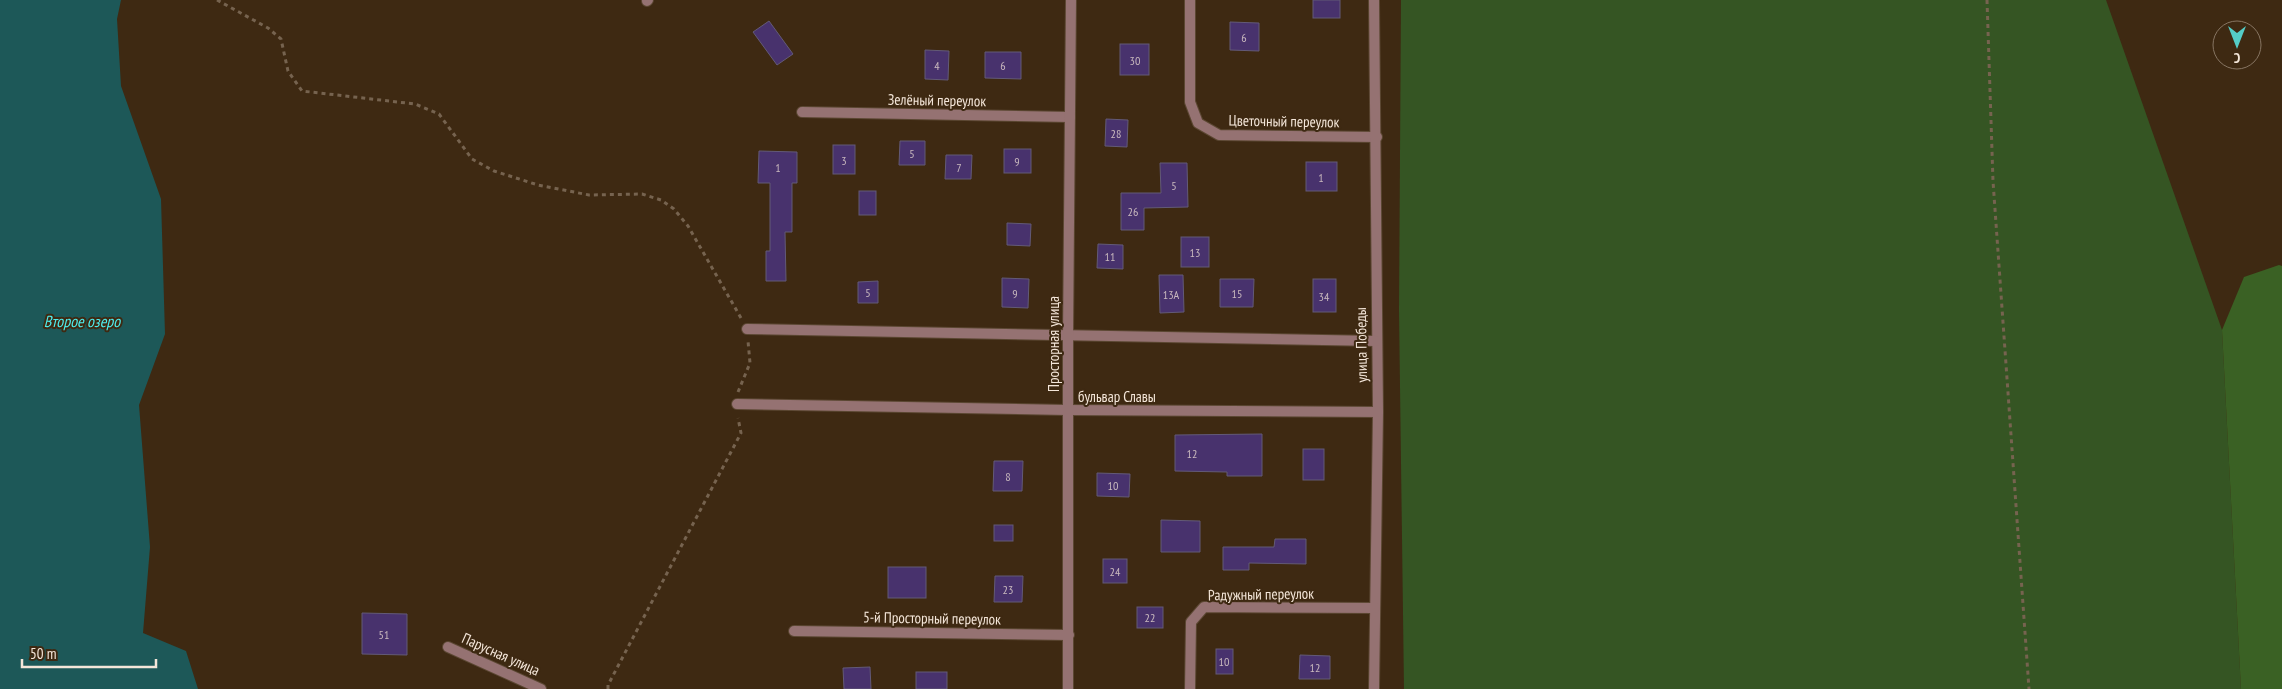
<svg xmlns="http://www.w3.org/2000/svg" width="2282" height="689" font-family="'PT Sans Narrow',sans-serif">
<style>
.green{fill:#355523}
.forest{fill:#3a6124}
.water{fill:#1d5858}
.building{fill:#48326d;stroke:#635a77}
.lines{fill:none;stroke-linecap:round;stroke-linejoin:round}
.street-casing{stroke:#5b4732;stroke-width:12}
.path{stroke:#76634f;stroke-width:3;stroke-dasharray:4 4;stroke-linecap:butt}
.street{stroke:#957272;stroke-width:10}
.labels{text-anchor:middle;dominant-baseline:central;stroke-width:4;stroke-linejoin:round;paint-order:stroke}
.number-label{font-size:12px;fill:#c9b9be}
.street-label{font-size:15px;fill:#f4e6d9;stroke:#3e2912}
.water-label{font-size:16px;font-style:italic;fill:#4dedee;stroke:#3e2912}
</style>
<rect width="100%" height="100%" fill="#3e2912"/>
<path class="green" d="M1401,0h705l116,330 19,359h-837l-5,-379z"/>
<path class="forest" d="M2279,265l3,1v423h-41l-19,-359 22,-53z"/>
<path class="water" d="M0,0h121l-4,19 4,67 40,113 4,135 -26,71 11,142 -7,86 43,18 12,38h-198z"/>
<g class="building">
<rect x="1313" y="0" width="27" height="18"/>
<path d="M769,21l24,33 -16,11 -24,-33z"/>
<path d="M1230,22l29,1v28l-29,-1z"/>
<rect x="1120" y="44" width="29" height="31"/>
<path d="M925,50l24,1 -1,29 -23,-1z"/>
<path d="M985,52h36v27l-36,-1z"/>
<path d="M1106,119l22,1 -1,27 -22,-1z"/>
<path d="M900,141h25v24h-26z"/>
<rect x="833" y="145" width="22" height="29"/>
<rect x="1004" y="149" width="27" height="24"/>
<path d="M759,151l38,1v31h-5v49h-7l1,49h-20v-30h4v-68h-12z"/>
<path d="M946,155h26l-1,24h-26z"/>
<rect x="1306" y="162" width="31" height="29"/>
<path d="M1160,163h27l1,44 -44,1v22h-23v-37h40z"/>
<rect x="859" y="191" width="17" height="24"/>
<path d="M1007,223l24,1 -1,22 -23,-1z"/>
<rect x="1181" y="237" width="28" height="30"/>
<path d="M1098,244l25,1v24l-26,-1z"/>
<path d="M1159,275h24l1,37 -24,1z"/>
<path d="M1002,278l27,1 -1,29 -26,-1z"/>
<path d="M1220,279h34l-1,28h-33z"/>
<rect x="1313" y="279" width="23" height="33"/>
<path d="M878,281v22h-20v-21z"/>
<path d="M1262,434v42h-35v-4l-52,-1v-36z"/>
<rect x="1303" y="449" width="21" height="31"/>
<path d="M994,461h29l-1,30h-29z"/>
<path d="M1097,473l33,1 -1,23 -32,-1z"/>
<path d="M1161,520l39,1v31h-39z"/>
<rect x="994" y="525" width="19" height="16"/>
<path d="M1275,539h31v25l-57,-1v7h-26v-23h51z"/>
<rect x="1103" y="559" width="24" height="24"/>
<rect x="888" y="567" width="38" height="31"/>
<path d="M995,576h28l-1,26h-28z"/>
<rect x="1137" y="607" width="26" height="21"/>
<path d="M362,613l45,1v41l-45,-1z"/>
<rect x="1216" y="649" width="17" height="25"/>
<path d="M1300,655l30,1v23h-31z"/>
<path d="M870,667l1,22h-27l-1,-21z"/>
<rect x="916" y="672" width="31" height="17"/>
</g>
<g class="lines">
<defs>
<g id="street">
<path d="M1190,0v102l8,21 21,12 158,2"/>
<path d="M1374,0l4,412 -4,277"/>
<path d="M647,1l1,-1"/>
<path d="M802,112l268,5"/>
<path d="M747,329l629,12"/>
<path d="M737,404l330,6 311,2"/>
<path d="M794,631l275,4"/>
<path d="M448,647l93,42"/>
<path d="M1068,689v-353l3,-336"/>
<path d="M1190,689l1,-67 13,-15 171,1"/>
</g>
</defs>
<use href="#street" class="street-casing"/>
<g class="path">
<path d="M217,0l51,28 13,11 7,32 14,20 113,13 24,10 33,45 22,12 44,14 51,10 53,-1 19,6 13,9 14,17 53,92"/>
<path d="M1987,0l6,181 36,508"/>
<path d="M738,392l12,-29 -2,-22"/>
<path d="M608,689v-4l133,-252 -3,-15"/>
</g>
<use href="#street" class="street"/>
</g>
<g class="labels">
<g class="number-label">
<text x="1244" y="37">6</text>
<text x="1135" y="60">30</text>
<text x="937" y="65">4</text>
<text x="1003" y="65">6</text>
<text x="1116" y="133">28</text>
<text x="912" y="153">5</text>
<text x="844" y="160">3</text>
<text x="1017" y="161">9</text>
<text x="778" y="167">1</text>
<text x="959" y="167">7</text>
<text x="1321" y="177">1</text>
<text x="1174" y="185">5</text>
<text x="1133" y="211">26</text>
<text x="1195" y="252">13</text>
<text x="1110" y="256">11</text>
<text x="868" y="292">5</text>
<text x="1015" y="293">9</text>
<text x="1237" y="293">15</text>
<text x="1171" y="294">13А</text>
<text x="1324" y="296">34</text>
<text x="1192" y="453">12</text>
<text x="1008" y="476">8</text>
<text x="1113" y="485">10</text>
<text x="1115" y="571">24</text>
<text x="1008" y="589">23</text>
<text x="1150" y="617">22</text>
<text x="384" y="634">51</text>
<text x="1224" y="661">10</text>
<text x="1315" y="667">12</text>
</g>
<g class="street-label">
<text transform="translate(937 100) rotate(1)">Зелёный переулок</text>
<text transform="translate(1284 121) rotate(1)">Цветочный переулок</text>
<text transform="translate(1053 344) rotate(-90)">Просторная улица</text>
<text transform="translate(1361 345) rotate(-91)">улица Победы</text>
<text x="1117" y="396">бульвар Славы</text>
<text transform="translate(1261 594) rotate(-1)">Радужный переулок</text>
<text transform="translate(932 618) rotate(1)">5-й Просторный переулок</text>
<text transform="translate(501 654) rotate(24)">Парусная улица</text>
</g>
<g class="water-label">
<text x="82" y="321">Второе озеро</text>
</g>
</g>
<g transform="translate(2237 45) rotate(180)"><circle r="24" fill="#3e2912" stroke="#877562"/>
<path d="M0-4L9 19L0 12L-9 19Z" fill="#54cdc7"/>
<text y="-8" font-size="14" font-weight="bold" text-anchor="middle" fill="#f4e6d9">С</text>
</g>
<path d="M22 659v8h134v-8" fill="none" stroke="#f4e6d9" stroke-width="2.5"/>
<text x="30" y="659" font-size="15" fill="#f4e6d9" stroke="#3e2912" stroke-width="4" paint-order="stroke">50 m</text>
</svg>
